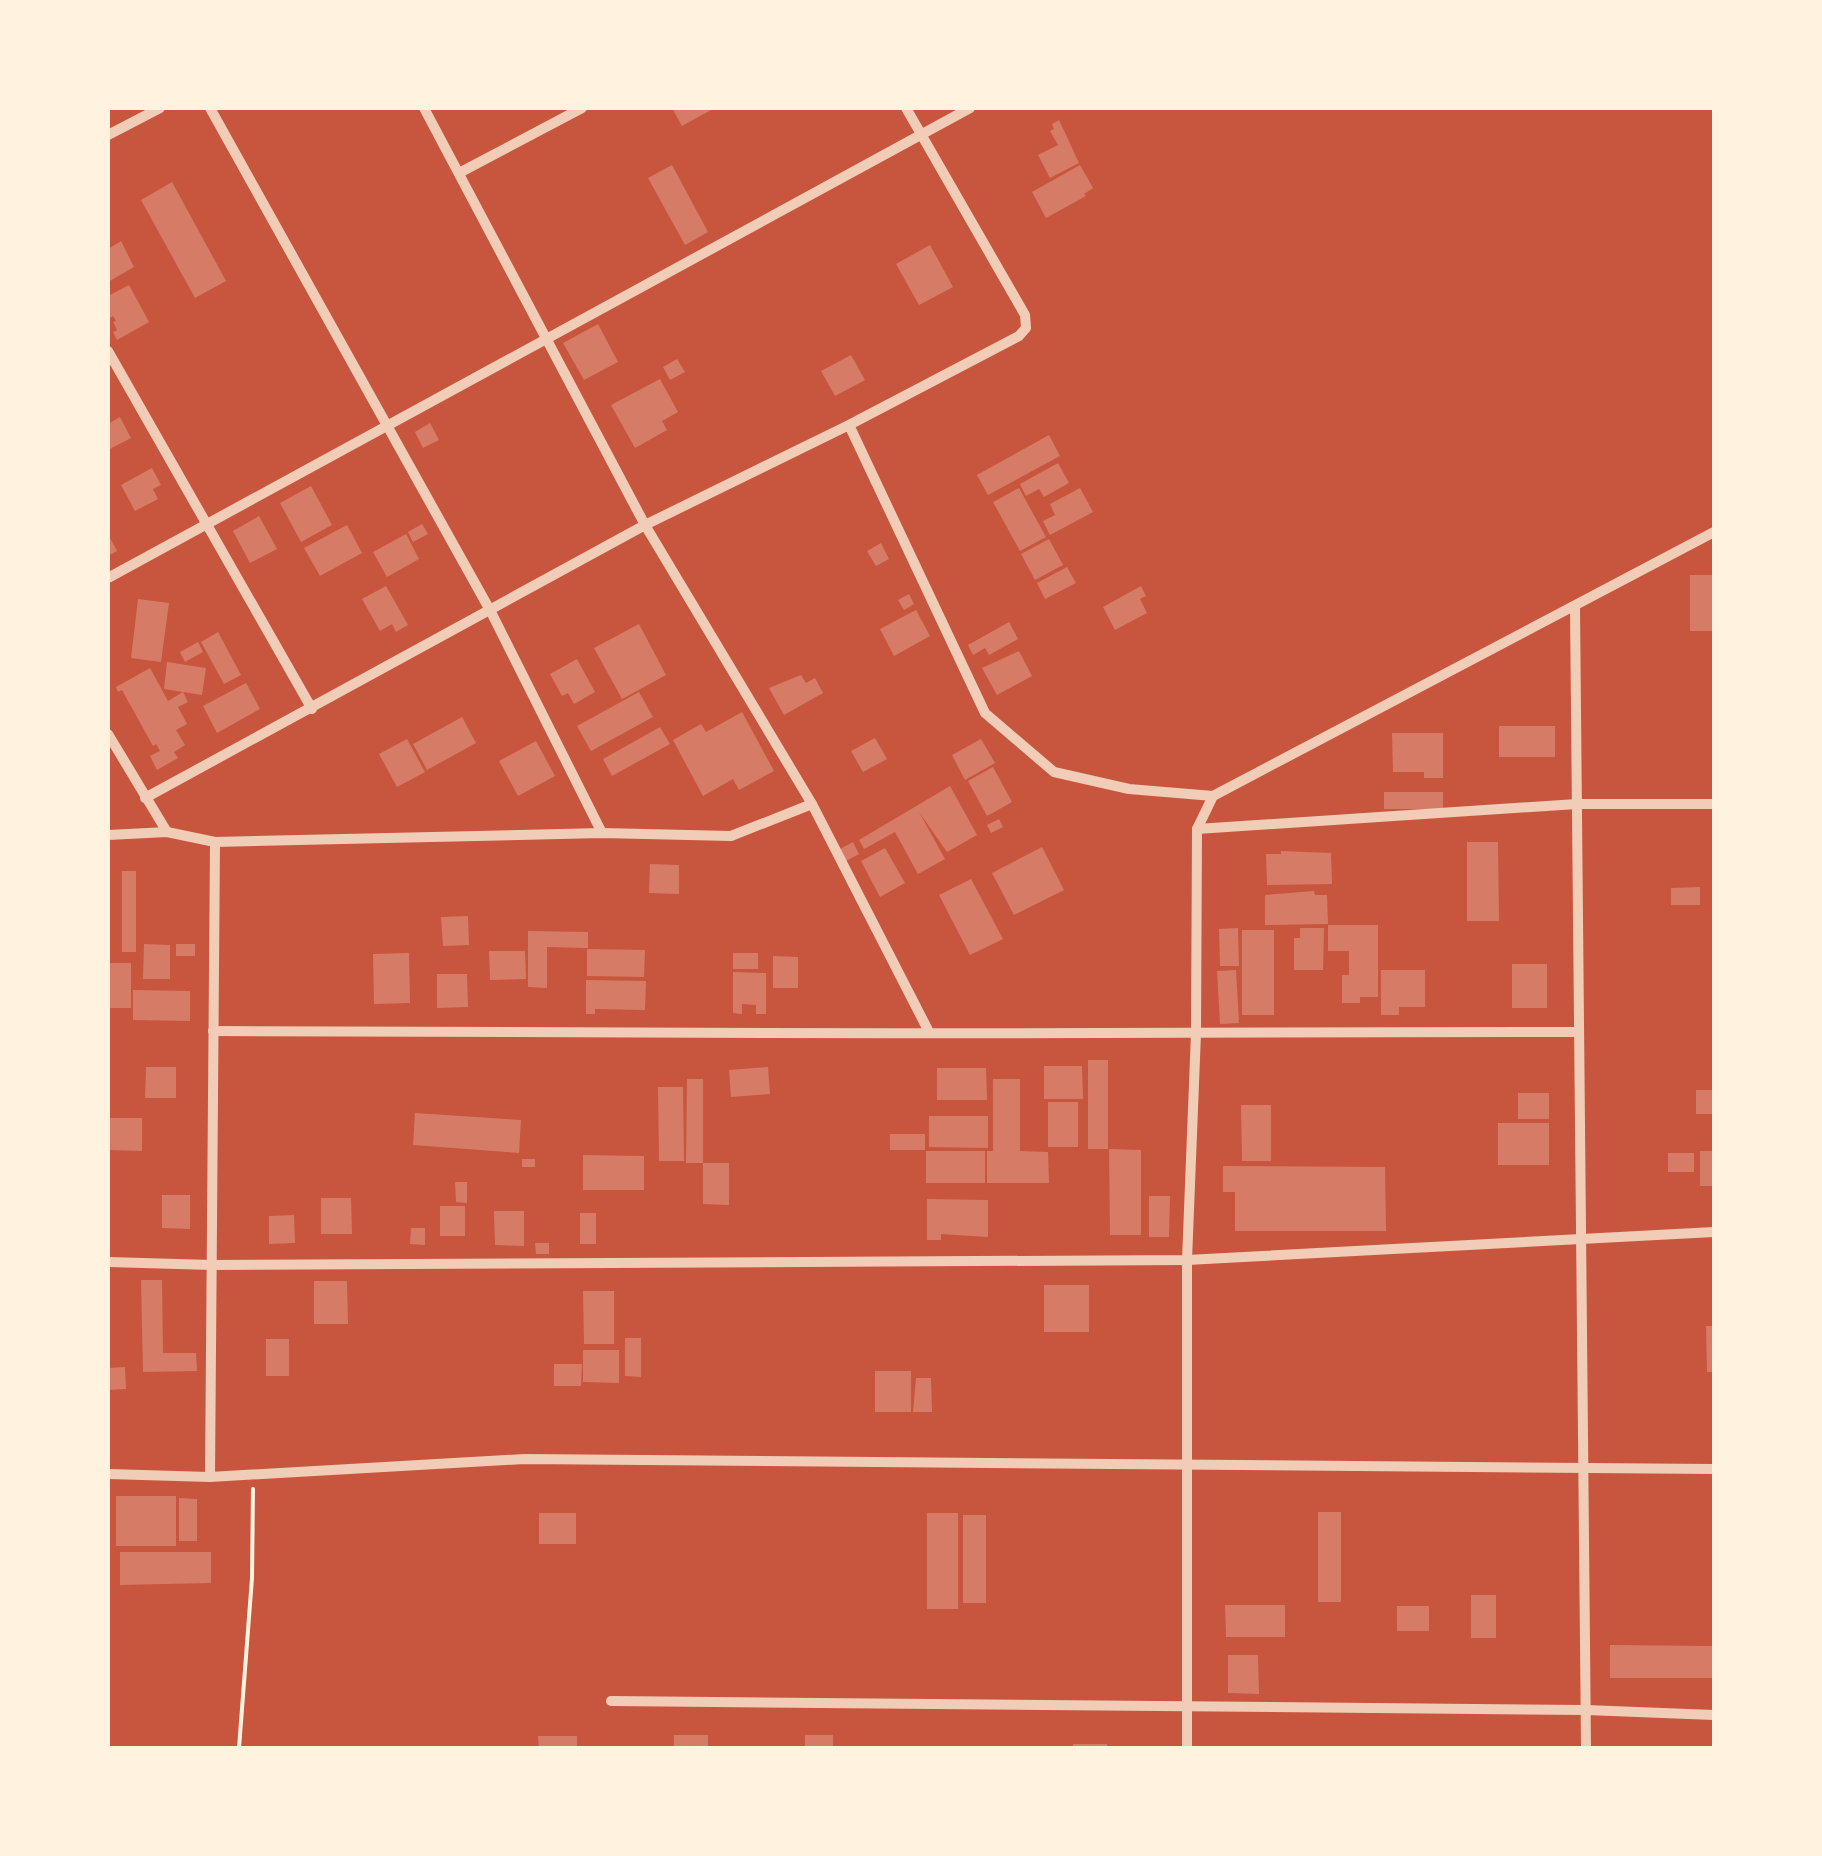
<svg xmlns="http://www.w3.org/2000/svg" width="1822" height="1856" font-family="'Public Sans',sans-serif">
<style>
.building{fill:#d67c66}
.lines{fill:none;stroke-linecap:round;stroke-linejoin:round}
.path{stroke:#fff3e0;stroke-width:4}
.minor{stroke:#f1ccb7;stroke-width:10}
</style>
<rect width="100%" height="100%" fill="#c8553d"/>
<g class="building">
<path d="M672,108h37l2,2 -29,16z"/>
<path d="M1059,120l20,43 -29,15 -12,-23 20,-10 -8,-14 4,-2 -2,-5z"/>
<path d="M672,165l36,67 -23,13 -37,-67z"/>
<path d="M1080,165l13,23 -9,6 2,2 -40,22 -14,-26z"/>
<path d="M172,182l54,99 -31,17 -54,-98z"/>
<path d="M121,241l13,26 -26,15v-33z"/>
<path d="M930,245l23,42 -34,18 -23,-41z"/>
<path d="M129,285l20,37 -32,18 -4,-8 4,-2 -4,-8 3,-1 -3,-5 -5,3v-23z"/>
<path d="M598,324l20,38 -34,18 -21,-37z"/>
<path d="M851,355l14,25 -30,16 -14,-25z"/>
<path d="M677,359l8,13 -15,8 -7,-13z"/>
<path d="M660,379l18,33 -16,9 5,9 -32,18 -24,-43z"/>
<path d="M120,417l11,21 -23,12v-26z"/>
<path d="M430,423l9,17 -16,8 -8,-16z"/>
<path d="M1049,435l11,21 -72,39 -11,-20z"/>
<path d="M1058,463l11,20 -25,14 -5,-8 -13,7 -6,-12z"/>
<path d="M152,468l9,17 -8,4 5,10 -23,12 -14,-26z"/>
<path d="M311,486l21,39 -31,17 -21,-39z"/>
<path d="M1019,488l27,49 -26,14 -27,-49z"/>
<path d="M1080,488l13,24 -43,23 -7,-14 12,-6 -5,-11z"/>
<path d="M259,516l18,33 -27,14 -17,-32z"/>
<path d="M422,524l6,10 -15,8 -5,-10z"/>
<path d="M347,525l15,28 -42,23 -16,-28z"/>
<path d="M108,534l9,17 -9,5z"/>
<path d="M406,534l13,25 -32,18 -14,-25z"/>
<path d="M1049,539l14,26 -28,15 -14,-26z"/>
<path d="M881,543l8,16 -13,7 -9,-15z"/>
<path d="M1067,567l9,16 -31,16 -8,-16z"/>
<rect x="1690" y="575" width="24" height="56"/>
<path d="M386,586l22,39 -12,7 -4,-8 -12,7 -18,-32z"/>
<path d="M1141,586l5,10 -6,3 7,14 -32,17 -12,-23z"/>
<path d="M909,594l5,10 -10,6 -6,-10z"/>
<path d="M138,599l31,4 -8,59 -30,-4z"/>
<path d="M916,610l14,26 -36,20 -14,-27z"/>
<path d="M1009,622l9,17 -29,16 -4,-7 -12,7 -5,-10z"/>
<path d="M639,624l27,51 -44,24 -28,-51z"/>
<path d="M218,632l23,43 -17,9 -23,-42z"/>
<path d="M198,642l5,10 -18,10 -5,-10z"/>
<path d="M1019,651l13,25 -35,19 -15,-27z"/>
<path d="M577,659l18,33 -21,12 -6,-11 -6,3 -12,-22z"/>
<path d="M167,662l39,6 -4,27 -38,-6z"/>
<path d="M150,668l18,33 15,-9 5,10 -10,5 9,17 -11,6 9,15 -11,7 4,6 -21,12 -7,-14 10,-5 -4,-7 -3,2 -31,-56 -4,2 -2,-5z"/>
<path d="M801,675l5,8 9,-5 8,15 -39,22 -15,-27z"/>
<path d="M246,683l14,26 -43,24 -14,-27z"/>
<path d="M639,692l14,25 -62,34 -14,-25z"/>
<path d="M742,712l32,59 -35,19 -6,-11 -30,17 -30,-56 28,-16 5,8z"/>
<path d="M462,717l14,26 -49,27 -14,-26z"/>
<rect x="1499" y="726" width="56" height="31"/>
<path d="M660,727l10,17 -58,32 -9,-17z"/>
<path d="M1392,733h51v45h-19v-6h-31z"/>
<path d="M875,738l12,21 -24,13 -12,-21z"/>
<path d="M407,739l18,33 -28,15 -18,-33z"/>
<path d="M981,739l14,24 -30,17 -13,-25z"/>
<path d="M536,741l19,35 -37,20 -19,-35z"/>
<path d="M993,767l19,35 -25,14 -19,-35z"/>
<path d="M950,786l27,49 -30,17 -28,-40 26,47 -27,15 -23,-42 -31,17 -5,-9z"/>
<rect x="1384" y="792" width="59" height="17"/>
<path d="M999,819l4,8 -12,6 -4,-8z"/>
<path d="M853,842l6,12 -13,7 -6,-12z"/>
<path d="M1467,842h31l1,79h-32z"/>
<path d="M1042,847l22,43 -50,25 -22,-42z"/>
<path d="M885,848l20,35 -25,14 -19,-36z"/>
<path d="M1281,851l50,2 1,31 -65,1 -1,-31h15z"/>
<path d="M650,864l29,1v29l-30,-1z"/>
<rect x="122" y="871" width="14" height="81"/>
<path d="M971,879l32,60 -33,16 -31,-60z"/>
<path d="M1700,887v18h-29v-17z"/>
<path d="M1314,891l1,4h12l1,29 -63,1v-30z"/>
<path d="M468,916l1,29 -26,1 -2,-29z"/>
<path d="M1328,925h50v72h-18v6h-18v-28h7v-24h-21z"/>
<path d="M1238,928l1,38h-19l-1,-37z"/>
<path d="M1300,928h24l-1,42h-29v-32h6z"/>
<rect x="1242" y="930" width="32" height="85"/>
<path d="M528,931l60,1v16l-41,-1v41l-19,-1z"/>
<path d="M144,944l26,1v34h-27z"/>
<rect x="176" y="944" width="19" height="12"/>
<path d="M587,949l58,1 -1,27 -57,-1z"/>
<path d="M489,951h36l1,28 -36,1z"/>
<path d="M409,953l1,50 -36,1 -1,-50z"/>
<rect x="733" y="953" width="25" height="16"/>
<path d="M773,956l25,1v31h-25z"/>
<rect x="108" y="963" width="23" height="45"/>
<rect x="1512" y="964" width="35" height="44"/>
<path d="M1236,970l3,53 -19,1 -3,-53z"/>
<path d="M1381,970h44v37h-26v8h-18z"/>
<path d="M733,972l33,1v41h-10v-9l-14,-1v10l-9,-1z"/>
<path d="M437,974h30l1,33 -31,1z"/>
<path d="M586,980l60,1 -1,29 -50,-1v5h-9z"/>
<path d="M133,990l57,1v30l-57,-1z"/>
<rect x="1088" y="1060" width="20" height="89"/>
<path d="M1044,1066h38l1,33h-39z"/>
<path d="M146,1067h30v31h-31z"/>
<path d="M768,1067l2,27 -39,3 -2,-27z"/>
<path d="M937,1068h49l1,32h-50z"/>
<path d="M687,1079h16v84h26v42l-26,-1v-41h-17z"/>
<path d="M993,1079h27v72l28,1 1,31h-62v-32h6z"/>
<path d="M658,1087h25l1,74h-25z"/>
<rect x="1696" y="1090" width="18" height="24"/>
<rect x="1518" y="1093" width="31" height="26"/>
<rect x="1048" y="1102" width="30" height="45"/>
<path d="M1241,1105h30v56h-29z"/>
<path d="M415,1113l106,7 -2,33 -106,-8z"/>
<path d="M929,1116h59v32l-59,-1z"/>
<path d="M108,1118h34v33l-34,-1z"/>
<rect x="1498" y="1123" width="51" height="42"/>
<rect x="890" y="1134" width="35" height="16"/>
<path d="M1109,1149l32,1v85h-31z"/>
<rect x="926" y="1151" width="59" height="32"/>
<rect x="1700" y="1151" width="14" height="35"/>
<rect x="1668" y="1153" width="26" height="19"/>
<path d="M583,1155l61,1v34h-61z"/>
<rect x="522" y="1159" width="13" height="8"/>
<path d="M1223,1166l162,1 1,64h-151v-39h-12z"/>
<path d="M455,1182h12v21l-11,-1z"/>
<path d="M162,1195h28v34l-28,-1z"/>
<path d="M1149,1196h21l-1,41h-20z"/>
<path d="M321,1198h30l1,36h-31z"/>
<path d="M927,1199l61,1v37l-47,-3v6h-14z"/>
<rect x="440" y="1206" width="25" height="30"/>
<path d="M494,1211h30v35l-29,-1z"/>
<rect x="580" y="1213" width="16" height="31"/>
<path d="M294,1215l1,28 -26,1v-28z"/>
<path d="M411,1228h14v17l-15,-1z"/>
<path d="M535,1243h14v11h-13z"/>
<path d="M141,1280h21l1,73h33l1,18 -54,1z"/>
<path d="M314,1281h33l1,43h-34z"/>
<rect x="1044" y="1285" width="45" height="47"/>
<path d="M583,1291h31v53h-30z"/>
<path d="M1706,1326h8v46h-7z"/>
<path d="M625,1338h16v39l-16,-1z"/>
<rect x="266" y="1339" width="23" height="37"/>
<path d="M583,1350h36v33l-36,-1z"/>
<path d="M554,1364h28l-1,22h-27z"/>
<path d="M125,1367l1,22 -18,1v-22z"/>
<rect x="875" y="1371" width="36" height="41"/>
<path d="M916,1378h15l1,34h-19z"/>
<rect x="116" y="1496" width="60" height="50"/>
<path d="M179,1498l18,1v42h-18z"/>
<rect x="1318" y="1512" width="23" height="90"/>
<rect x="539" y="1513" width="37" height="31"/>
<rect x="927" y="1513" width="31" height="96"/>
<rect x="963" y="1515" width="23" height="88"/>
<path d="M120,1552h91v31l-91,2z"/>
<rect x="1471" y="1595" width="25" height="43"/>
<path d="M1225,1605h60v32h-59z"/>
<rect x="1397" y="1606" width="32" height="25"/>
<path d="M1610,1645l104,1v32h-104z"/>
<path d="M1228,1655h30l1,39 -31,-1z"/>
<rect x="674" y="1735" width="34" height="13"/>
<rect x="805" y="1735" width="28" height="13"/>
<path d="M538,1736h39v12h-38z"/>
<rect x="1073" y="1744" width="34" height="4"/>
</g>
<g class="lines">
<path class="path" d="M239,1748l13,-170 1,-89"/>
<g class="minor">
<path d="M210,108l281,504 111,221"/>
<path d="M424,108l221,417 167,279 117,228"/>
<path d="M108,135l52,-27"/>
<path d="M459,173l123,-65"/>
<path d="M108,351l204,358"/>
<path d="M849,425l136,288 69,59 75,17 84,7"/>
<path d="M108,578l862,-470"/>
<path d="M1575,607l11,1141"/>
<path d="M108,734l59,98"/>
<path d="M145,798l500,-273 204,-100 170,-89 7,-8 -1,-13 -119,-207"/>
<path d="M1197,829l380,-25h137"/>
<path d="M108,835l59,-3 48,10 387,-9 129,3 81,-32"/>
<path d="M213,1031c455,4 911,2 1366,1"/>
<path d="M108,1262l104,3 975,-5 527,-28"/>
<path d="M108,1474l102,3 314,-18 1190,10"/>
<path d="M210,1477l5,-635"/>
<path d="M611,1701l975,9 128,5"/>
<path d="M1187,1748v-488l9,-227 1,-204 16,-33 501,-264"/>
</g>
</g>
<rect width="1822" height="1856" fill="none" stroke="#fff3e0" stroke-width="220"/>
</svg>
